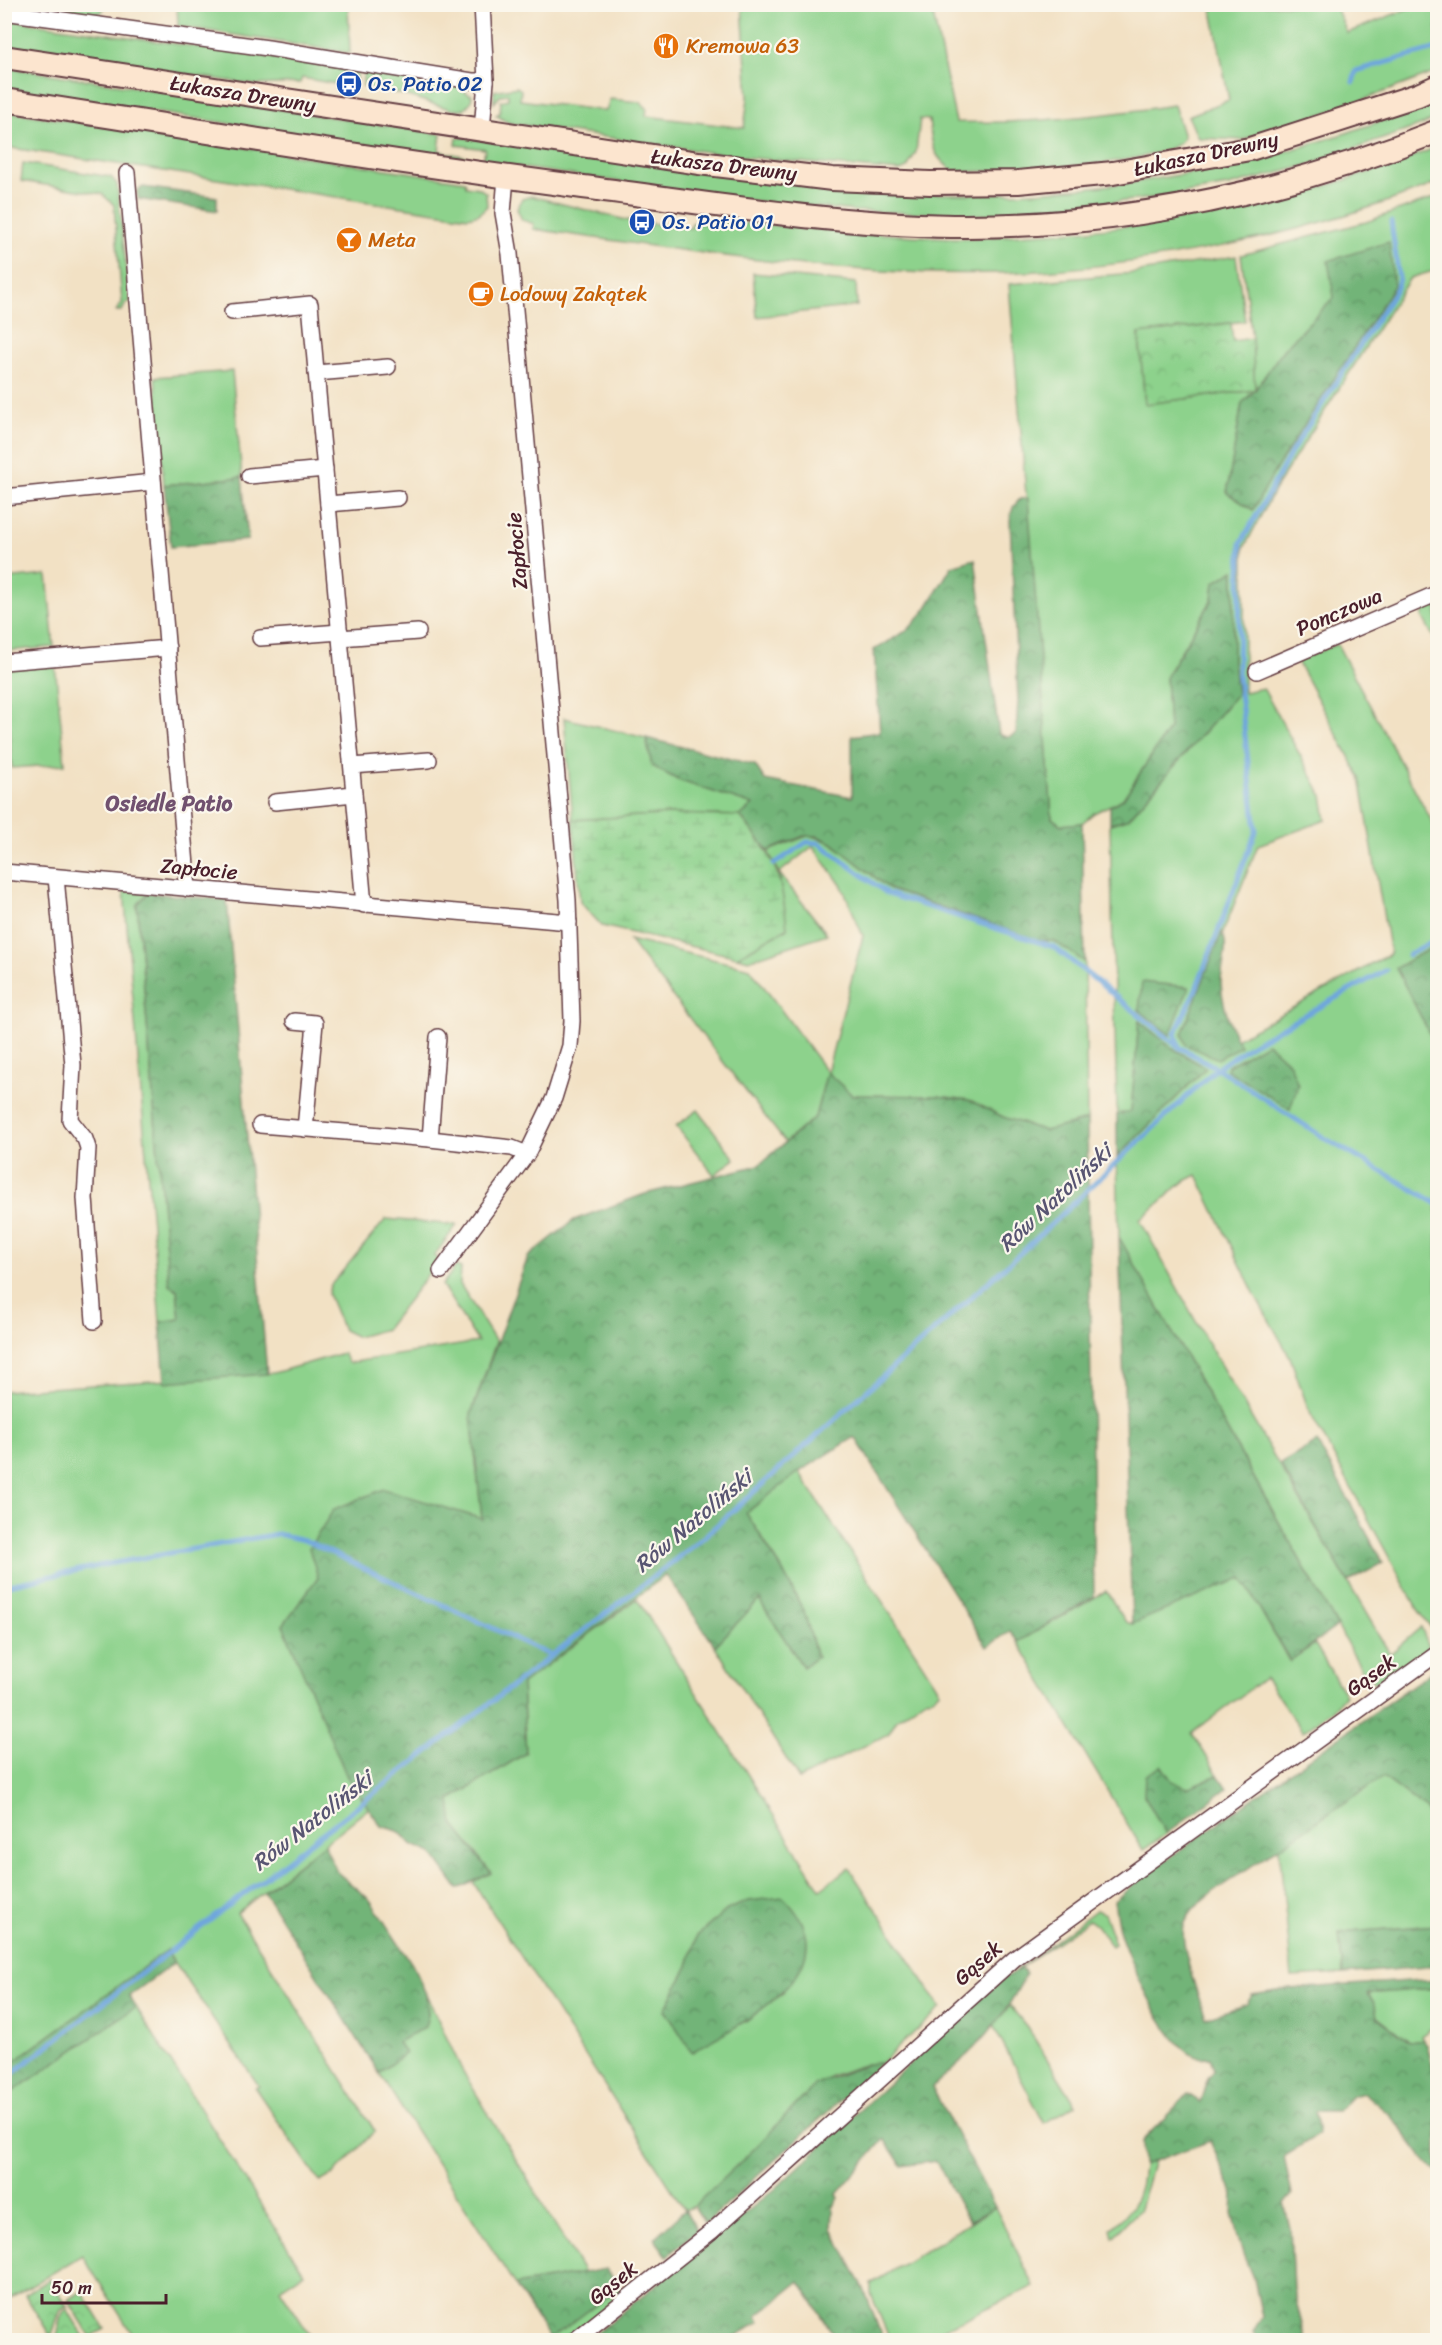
<svg xmlns="http://www.w3.org/2000/svg" width="1442" height="2345" font-family="Sriracha,sans-serif">
<style>
.green{fill:#8dd28c;stroke:#6c785c;stroke-width:1.5;fill-rule:evenodd}
.forest{fill:url(#forest-crowns);stroke:#5e6a52;stroke-width:1.5}
.wetland{fill:url(#wetland-marsh);stroke:#6c785c;stroke-width:1.5}
.park{fill:url(#park-crowns);stroke:#6c785c;stroke-width:1.5}
.lines{fill:none;stroke-linecap:round;stroke-linejoin:round}
.stream{stroke:#6ea6dd;stroke-width:5}
.street-casing{stroke:#633c42;stroke-width:18}
.secondary-casing{stroke:#633c42;stroke-width:26}
.street{stroke:#fff;stroke-width:15}
.secondary{stroke:#fce5cf;stroke-width:22}
.labels{text-anchor:middle;dominant-baseline:central;stroke-width:4.5;stroke-linejoin:round;paint-order:stroke}
.food-label{font-size:21px;fill:#c56008;stroke:#fbf7ec;text-anchor:start}
.transit-label{font-size:21px;fill:#164399;stroke:#fbf7ec;text-anchor:start}
.street-label{font-size:21px;fill:#4a1f2b;stroke:#fbf7ec}
.neighbourhood-label{font-size:22px;font-weight:bold;fill:#71516f;stroke:#fbf7ec}
.water-label{font-size:22px;font-style:italic;fill:#585572;stroke:#fbf7ec}
</style>
<defs>
<pattern id="forest-crowns" width="20" height="18" patternUnits="userSpaceOnUse" patternTransform="scale(1.5)"><rect width="20" height="18" fill="#72b478"/><path d="M2 6a3 3 0 1 1 6 0M12 15a3 3 0 1 1 6 0" fill="none" stroke="#609263"/></pattern>
<pattern id="wetland-marsh" width="20" height="14" patternUnits="userSpaceOnUse" patternTransform="scale(1.5)"><rect width="20" height="14" fill="#8dd28c"/><path d="M1 5h8M5 5V1M11 12h8M15 12V8" fill="none" stroke="#7bb479"/></pattern>
<pattern id="park-crowns" width="20" height="18" patternUnits="userSpaceOnUse" patternTransform="scale(1.5)"><rect width="20" height="18" fill="#8dd28c"/><path d="M2 6a3 3 0 1 1 6 0M12 15a3 3 0 1 1 6 0" fill="none" stroke="#7bb479"/></pattern>
</defs>
<rect width="100%" height="100%" fill="#fbf7ec"/>
<filter id="ink" filterUnits="userSpaceOnUse"><feTurbulence type="fractalNoise" baseFrequency=".0167" numOctaves="2"/><feDisplacementMap in="SourceGraphic" scale="12" xChannelSelector="R" yChannelSelector="G"/><feConvolveMatrix kernelMatrix="1 2 1 2 8 2 1 2 1" color-interpolation-filters="sRGB"/></filter>
<filter id="wash" filterUnits="userSpaceOnUse"><feTurbulence type="fractalNoise" baseFrequency=".008" numOctaves="4" result="noise"/><feDisplacementMap in="SourceGraphic" scale="24" xChannelSelector="R" yChannelSelector="G"/><feGaussianBlur stdDeviation="1.35" result="paint"/><feColorMatrix in="noise" values="0 0 0 0 0 0 0 0 0 0 0 0 0 0 0 0 0 1.4 0 .05"/><feComposite in="paint" operator="in"/></filter>
<g filter="url(#wash)">
<rect width="100%" height="100%" fill="#f2e1c4"/>
<g class="green">
<path d="M61,5v-1l44,1 -3,7 -10,4 -30,-5z"/>
<path d="M177,5h171l2,48 -172,-27z"/>
<path d="M742,5h189l25,117c74,2 146,-6 218,-17l10,32c-12,30 -194,34 -229,35 -23,-15 -23,-26 -26,-52l-9,-1 -4,33 -9,16 -7,3 -158,-14 -233,-34 -13,-8 4,-2 1,-12 7,-2v-5l-7,1 -7,8v-12l23,-4 4,3 -1,10 86,11 4,-12 30,3 7,6 -1,8 98,12 4,-30z"/>
<path d="M1211,5h124l12,28 70,-28h20v67l-85,32 -109,36 -45,-2 -10,-22 41,-16z"/>
<path d="M4,19l354,51 -2,12 -14,-2v5l-40,-7 -2,5 -45,2 -250,-39z"/>
<path d="M4,67l437,67 -2,17 29,6 -1,3 -462,-71z"/>
<path d="M363,71l102,16v5l7,3 -1,7 -7,7 -11,1 -52,-16 -38,-7z"/>
<path d="M1438,98l-1,20 -15,7 -113,40 -81,21 -65,11 -174,18 -134,-4 -108,-11 -264,-38 2,-13 -29,-4 1,-8 456,56c178,7 361,-24 525,-95z"/>
<path d="M4,111l461,70 1,5 13,2 7,5 1,13 -8,8 -11,3 -463,-70z"/>
<path d="M1437,147v36c-132,53 -297,86 -440,90 -156,4 -311,-22 -464,-44l1,-5 -12,-4 -5,-11 5,-10 9,-3 119,30v-3l41,5 1,-5c92,-2 183,14 276,15 21,0 42,-3 63,-4 143,-7 274,-33 406,-87z"/>
<path d="M23,163l88,14 6,7 13,119h-4l-4,8h-6l6,-8 -8,-98 -12,-11 -81,-13z"/>
<path d="M1437,197v73l-27,8 -134,209 -32,61v144l19,-4 59,107 4,25 -68,25 -76,189 57,12 -3,-7 154,-85 -30,-177 -63,-116 40,-17 100,187v113l-41,24 41,80v588l-20,-28 -108,-197 -19,-54 -34,-60 -59,-122 -14,7 -43,38 70,127 180,307 31,-27 7,17 -3,7 -50,32 -12,-11 -244,-435 -2,-80 89,-89 -34,-20 -33,-27 -8,91 -14,2 -7,-290 19,-6 108,-124 -4,-32 1,-91 -20,12 -2,17 -46,76 3,53 -46,70 -29,14 -12,10 -21,2 -9,-7 -43,-534 125,-11 102,-17 9,65 -106,13 6,70 110,-14 -3,-52 -11,-83 125,-33zM1334,297l-58,172 -23,41 -26,-17 15,-90 13,-13 28,-40z"/>
<path d="M753,273l103,10 1,23 -100,11z"/>
<path d="M232,371l10,106 -78,8 -9,-108z"/>
<path d="M47,575l7,72 -49,4v-72z"/>
<path d="M1437,602v42l-15,-28 4,-9z"/>
<path d="M55,664l10,100 -53,4 -8,-99z"/>
<path d="M564,718l82,20 6,28 26,14 75,25 -13,11 -67,-2 -100,6z"/>
<path d="M810,835l22,8 59,47 146,50 17,1 31,21 2,158 -42,11 -42,-14 -34,-17 -32,-4 -85,-1 -25,-22 -12,44 -30,25 -156,-202 121,28 77,104 36,-136 -21,-50 -29,-40 -34,27 48,61 -78,26 -12,-3 50,-29 -8,-55 -11,-22z"/>
<path d="M124,891l24,2 -11,12 32,379 8,6 3,29 -20,3z"/>
<path d="M698,1110l37,49 -21,16 -38,-49z"/>
<path d="M386,1219l71,6 -23,31 5,4 -53,69 -29,8 -14,-7 -15,-36 2,-8z"/>
<path d="M456,1266l5,2 -1,16 36,58 -25,72 11,105 -98,-30 -101,136 86,183 -132,105 138,218 -41,43 -14,8 -65,-94 4,-2 -92,-135 -162,117 -1,-677 270,-18 69,-20 5,10 130,-21 -36,-57z"/>
<path d="M799,1472l141,219 -11,8 -3,-1 -29,21 -9,15 -89,45 -84,-133 44,-47 44,68 14,-10 -13,-45 -23,-44 -35,-55z"/>
<path d="M1242,1577l47,84 26,-17 30,51 -12,14 -30,23 -38,-54 -73,55 26,42 -31,13 -15,-6 -28,13 22,39 -23,16 -125,-208 88,-51 20,31 6,2z"/>
<path d="M637,1599l183,290 29,-21 92,140 -60,55 -15,1 -35,12 -109,105 -28,25 -9,4 -212,-328 18,-9 -38,-49 -4,-24 77,-47 -4,-69zM727,1910l57,82 -37,28 -55,31 -27,-41 23,-44 9,-30z"/>
<path d="M1383,1777l43,32 11,32v84l-98,8 4,41 -51,3 -13,-130z"/>
<path d="M1096,1910l8,3 11,31 -3,2 -16,-21 -7,-5 -78,54z"/>
<path d="M1437,1979v45l-16,12 2,4 -13,2 -33,-25 -4,-15 -6,-9 70,-5z"/>
<path d="M426,1994l36,76 122,203 -69,12 -136,-212 25,-20 -7,-11 31,-27z"/>
<path d="M1010,2006l17,21 49,78 -32,18 -51,-98z"/>
<path d="M136,2007l168,266 -24,16 33,51h-177l-54,-85 -77,47v-205z"/>
<path d="M1154,2160l-14,49 -27,28 -2,-8c24,-21 30,-33 32,-64z"/>
<path d="M995,2207l39,79 -114,54h-30l-19,-46v-10z"/>
<path d="M620,2287l5,5c-21,17 -49,48 -77,48z"/>
</g>
<g class="forest">
<path d="M143,187l74,10v14l-79,-12 -1,-8z"/>
<path d="M1389,242l5,44 -118,183 -23,41 -26,-17 15,-90 13,-13 28,-40 51,-53 -6,-36z"/>
<path d="M242,477l6,63 -77,7 -7,-62z"/>
<path d="M1028,498l24,320 9,7 21,-2 3,139 -31,-21 -17,-1 -146,-50 -59,-47 -15,-7h-13l-36,15 -28,-35 13,-11 -75,-25 -26,-14 -6,-28 109,27 10,15 87,17v-61l28,-4 -6,-82 34,-20 18,-21 26,-43 23,-7 24,175c7,4 10,4 17,-1l2,-32 -8,-181 3,-13 7,-8z"/>
<path d="M1234,570l-1,92 4,32 -108,124 -19,6v-18l13,-7 46,-70 -3,-52 46,-77 2,-17z"/>
<path d="M148,893l79,7 40,474 -102,8 -5,-60 20,-3 -3,-29 -8,-6 -32,-379z"/>
<path d="M1222,932c8,15 -1,34 -1,51 1,19 9,45 19,63l-22,13 -32,-14 -4,-11z"/>
<path d="M1437,944v104l-41,-80z"/>
<path d="M1142,982l47,5 -19,48 -31,-25z"/>
<path d="M1139,1021l33,27 34,20 -89,89v-43l14,-3z"/>
<path d="M1267,1043l23,21 8,21 -8,24 -63,-39 1,-4z"/>
<path d="M827,1072l25,23 85,1 32,4 34,17 42,14 42,-11 7,477 -76,45 -8,-11 -23,16 -132,-210 -56,35 -53,41 35,55 23,44 13,45 -14,10 -44,-67 -44,46 -49,-71 -144,109 4,69 -76,47 3,24 38,49 -33,16 -26,-36 -19,-8 -15,-14 -17,-5 -34,-49 -64,-152 35,-48 -9,-29 25,-39 50,-20 98,30 -11,-105 57,-157 46,-37 71,-26 114,-29 56,-48z"/>
<path d="M1119,1237l218,389 -47,35 -48,-83 -110,46z"/>
<path d="M1317,1442l66,121 -35,19 -68,-118z"/>
<path d="M1437,1668v173l-11,-32 -43,-32 -170,115c-10,8 -22,17 -28,31 -8,16 14,76 21,95l41,-14 5,-9 38,-6 147,-10v9l-70,6 8,9 2,14 33,25 13,-2 4,5 10,40v86l-9,-6 -38,-50 -26,-22 -12,3 -14,15h-23l4,23 -35,22 8,39 -8,8 6,25 3,61 13,51h-49l-4,-7 9,-16 -7,-34 -12,-29 -11,-40 1,-22 -23,-51 -67,24 -1,-24 46,-47 12,8 8,-24 6,-7 -4,-14c-4,0 -10,1 -13,0 -28,-8 -69,-97 -77,-124 -3,-10 -4,-22 -6,-32l35,-29z"/>
<path d="M1161,1765l11,16 15,7 31,-13 9,13 -61,46 -22,-39 1,-19z"/>
<path d="M324,1844l13,28 33,28 42,64 14,30 2,21 -3,12 -27,15 7,11 -26,20 -115,-181z"/>
<path d="M783,1897c73,70 -39,125 -91,155l-27,-42 23,-44 9,-30 30,-26 21,-9z"/>
<path d="M1437,1925v41l-94,8 -4,-41z"/>
<path d="M167,1950l7,13 -45,33 7,11 -131,90v-29z"/>
<path d="M1022,1968l4,5c-20,46 -56,82 -94,114l63,120 -26,15 -33,-61 -34,5 -18,-27 -47,55 2,4 -6,10 -1,20 32,61 19,51h-44l-6,-6 -33,-53 -43,35 3,6 -31,18h-141l186,-150 175,-163 56,-50z"/>
<path d="M881,2063l-176,161 -11,-18 62,-59 60,-63 51,-20z"/>
<path d="M685,2210l12,20 -30,26 -13,-18z"/>
<path d="M606,2269l14,18 -70,52 -35,-54z"/>
</g>
<path class="wetland" d="M673,814l67,2c36,44 41,55 47,112l-50,29 -135,-31 -22,-24 -7,-82z"/>
<g class="park">
<path d="M1231,323l2,18 19,-3 3,52 -110,14 -6,-70z"/>
<path d="M50,2279l17,27 -6,3 -10,28 -26,-42z"/>
<path d="M82,2291l23,38 -14,8 -23,-37z"/>
<path d="M67,2309l19,31h-30l7,-28z"/>
</g>
<g class="lines">
<g class="stream">
<path d="M1353,82l3,-11 82,-23"/>
<path d="M1391,222l8,56 -2,10 -105,163 -51,92 -3,132 18,156 -60,158 -21,45 4,13 38,21 109,71 112,65"/>
<path d="M774,864l33,-22 12,1 69,51 166,53 125,100"/>
<path d="M1408,955l30,-17"/>
<path d="M4,1586l99,-21 174,-31 27,6 248,116"/>
<path d="M4,2080l694,-538 327,-293 192,-181 34,-23 135,-75"/>
</g>
</g>
</g>
<g filter="url(#ink)">
<g class="lines">
<defs>
<g id="street">
<path d="M482,4l4,77 -4,49"/>
<path d="M4,12l264,36 204,33h14"/>
<path d="M127,173l61,716"/>
<path d="M232,312l78,-8 54,601"/>
<path d="M316,373l72,-6"/>
<path d="M249,476l76,-7"/>
<path d="M4,497l149,-15"/>
<path d="M328,504l70,-6"/>
<path d="M260,638l80,-6"/>
<path d="M340,638l78,-6"/>
<path d="M4,662l164,-14"/>
<path d="M1257,671l181,-78"/>
<path d="M352,766l77,-6"/>
<path d="M275,802l79,-8"/>
<path d="M4,872l565,50"/>
<path d="M56,877l17,188 -3,55 15,19 3,9 -3,50 9,123"/>
<path d="M294,1021l21,2 -10,106"/>
<path d="M260,1125l170,14 82,9 15,6"/>
<path d="M430,1139l8,-102"/>
<path d="M441,1271l86,-117 27,-56 16,-52 2,-25 -4,-121 -58,-646 -7,-41 3,-36"/>
<path d="M575,2340l137,-109 302,-272 424,-306"/>
</g>
<g id="secondary">
<path d="M4,57l695,106 133,16 98,4 88,-1 95,-9 137,-24 168,-54 20,-9"/>
<path d="M4,100c193,30 386,62 579,87 122,16 246,37 370,39 168,2 330,-33 485,-95"/>
</g>
</defs>
<use href="#street" class="street-casing"/>
<use href="#secondary" class="secondary-casing"/>
<use href="#street" class="street"/>
<use href="#secondary" class="secondary"/>
</g>
</g>
<defs>
<symbol id="restaurant-disc" viewBox="-11 -11 22 22"><circle r="9.5" fill="#e8710a" stroke="#fbf7ec"/><path d="M-5-6h1v4h1v-4h1v4h1v-4h1v5L-1.5 .5V6h-2V.5L-5-1ZM5-6V6H3V1.5H1.5Q1.5-4 5-6Z" fill="#fff"/></symbol>
<symbol id="bus-disc" viewBox="-11 -11 22 22"><circle r="9.5" fill="#1a4fb4" stroke="#fbf7ec"/><path d="M-5-6H5V4H4V6H2V4H-2V6H-4V4H-5ZM-3.5-4V0h7V-4ZM-3.5 1.2v1.5H-2V1.2ZM2 1.2v1.5H3.5V1.2Z" fill="#fff"/></symbol>
<symbol id="bar-disc" viewBox="-11 -11 22 22"><circle r="9.5" fill="#e8710a" stroke="#fbf7ec"/><path d="M-6-5H6L.8 .8V4.5H3.5V6h-7V4.5H-.8V.8Z" fill="#fff"/></symbol>
<symbol id="cafe-disc" viewBox="-11 -11 22 22"><circle r="9.5" fill="#e8710a" stroke="#fbf7ec"/><path d="M-5.5-4.5H6V0H3Q3 3.5 0 3.5H-2.5Q-5.5 3.5-5.5 0ZM3-3.2v2h1.7v-2ZM-6 4.5H4V6H-6Z" fill="#fff"/></symbol>
</defs>
<g fill-rule="evenodd">
<use href="#restaurant-disc" x="651" y="31" width="30" height="30"/>
<use href="#bus-disc" x="334" y="69" width="30" height="30"/>
<use href="#bus-disc" x="627" y="207" width="30" height="30"/>
<use href="#bar-disc" x="334" y="225" width="30" height="30"/>
<use href="#cafe-disc" x="466" y="279" width="30" height="30"/>
</g>
<g class="labels">
<g class="food-label">
<text x="686" y="46">Kremowa 63</text>
<text x="368" y="240">Meta</text>
<text x="500" y="294">Lodowy Zakątek</text>
</g>
<g class="transit-label">
<text x="368" y="84">Os. Patio 02</text>
<text x="662" y="222">Os. Patio 01</text>
</g>
<g class="street-label">
<text transform="translate(243 94) rotate(9)">Łukasza Drewny</text>
<text transform="translate(1206 154) rotate(-12)">Łukasza Drewny</text>
<text transform="translate(724 165) rotate(7)">Łukasza Drewny</text>
<text transform="translate(517 551) rotate(-95)">Zapłocie</text>
<text transform="translate(1339 612) rotate(-23)">Ponczowa</text>
<text transform="translate(199 869) rotate(5)">Zapłocie</text>
<text transform="translate(1371 1675) rotate(-36)">Gąsek</text>
<text transform="translate(978 1963) rotate(-41)">Gąsek</text>
<text transform="translate(613 2283) rotate(-39)">Gąsek</text>
</g>
<g class="neighbourhood-label">
<text x="169" y="803">Osiedle Patio</text>
</g>
<g class="water-label">
<text transform="translate(1055 1198) rotate(-43)">Rów Natoliński</text>
<text transform="translate(693 1521) rotate(-40)">Rów Natoliński</text>
<text transform="translate(312 1821) rotate(-38)">Rów Natoliński</text>
</g>
</g>
<rect width="1442" height="2345" fill="none" stroke="#fbf7ec" stroke-width="24"/>
<path d="M42 2294v9h124v-9" fill="none" stroke="#4a1f2b" stroke-width="3"/>
<text x="51" y="2294" font-size="18" fill="#4a1f2b" stroke="#fbf7ec" stroke-width="4.5" paint-order="stroke">50 m</text>
</svg>
